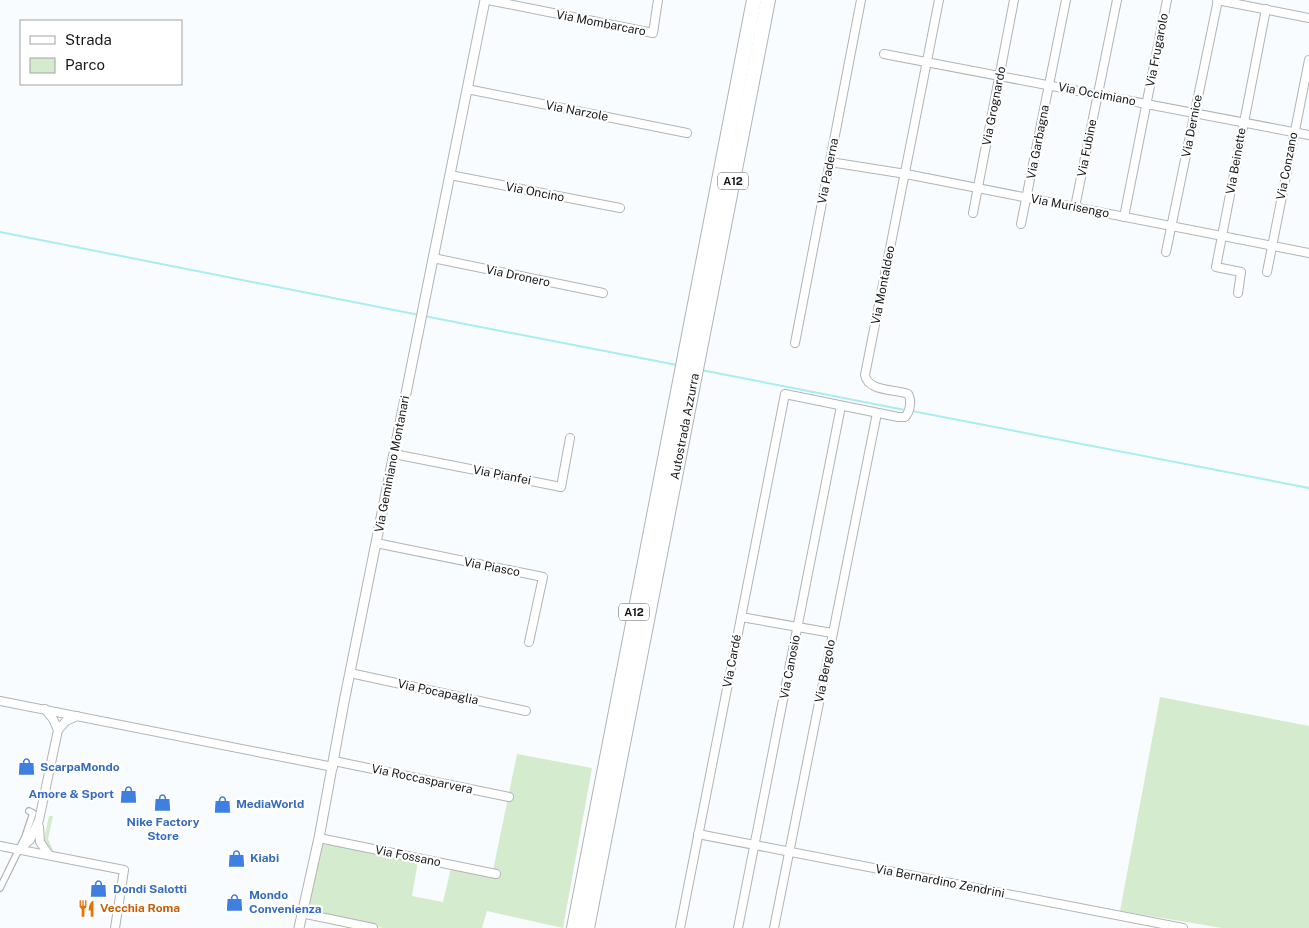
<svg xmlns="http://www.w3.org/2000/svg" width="1309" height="928" font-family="'Public Sans',sans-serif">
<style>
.green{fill:#d4ebcd}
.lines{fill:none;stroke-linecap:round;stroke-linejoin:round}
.stream{stroke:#a9edef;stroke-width:2}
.pedestrian-casing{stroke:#b0b4b9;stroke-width:8}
.minor-casing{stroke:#b0b4b9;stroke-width:10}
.tertiary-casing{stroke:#b0b4b9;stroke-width:11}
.motorway-casing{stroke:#b0b4b9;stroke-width:16}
.pedestrian{stroke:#fff;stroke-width:5.5}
.minor{stroke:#fff;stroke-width:8}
.tertiary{stroke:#fff;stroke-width:9}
.motorway{stroke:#fff;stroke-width:14}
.labels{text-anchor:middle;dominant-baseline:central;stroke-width:4.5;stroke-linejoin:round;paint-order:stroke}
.shield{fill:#fff;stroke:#5d5d5f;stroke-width:1}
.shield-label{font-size:11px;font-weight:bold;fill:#17181a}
.street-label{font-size:12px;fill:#17181a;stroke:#fff}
.shop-label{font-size:12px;font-weight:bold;fill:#366cbe;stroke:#fff;text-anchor:start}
.food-label{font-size:12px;font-weight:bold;fill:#c56008;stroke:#fff;text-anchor:start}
</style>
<rect width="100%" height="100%" fill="#f9fcfe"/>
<g class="green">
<path d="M1160,697l149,29v202h-87l-102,-17z"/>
<path d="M517,754l75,14 -29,160 -76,-17 -5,17h-98l-77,-15 15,-71 96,19 -6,35 31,6 8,-34 41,7z"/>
<path d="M49,816h4l-5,23 5,11 -1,3 -9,-10z"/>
</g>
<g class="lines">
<g class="stream">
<path d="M0,232l419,83"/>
<path d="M424,316l253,49"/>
<path d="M701,370l204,40"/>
<path d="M912,411l397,77"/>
</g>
<defs>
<path id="pedestrian" d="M0,888l25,-51 8,-24 -4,-2"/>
<g id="minor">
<path d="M488,0l165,33 5,-33"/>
<path d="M1217,0l92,18"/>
<path d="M884,54l425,81"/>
<path d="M467,89l220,44"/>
<path d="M830,162l76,12 403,79"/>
<path d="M450,175l170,33"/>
<path d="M1075,207l42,-207"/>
<path d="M973,213l41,-213"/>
<path d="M1124,217l43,-217"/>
<path d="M1021,224l45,-224"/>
<path d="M1166,252l52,-252"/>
<path d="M433,258l170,35"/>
<path d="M1267,272l42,-212"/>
<path d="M1238,293l3,-21 -25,-5 50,-258"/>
<path d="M795,343l66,-343"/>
<path d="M394,454l167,33 9,-49"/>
<path d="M376,543l167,34 -14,65"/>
<path d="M741,617l91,16"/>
<path d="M350,673l176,38"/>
<path d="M0,701l333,66"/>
<path d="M45,709l8,10 5,11"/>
<path d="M334,761l175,36"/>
<path d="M39,827l1,15 9,13"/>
<path d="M698,834l485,94"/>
<path d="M319,838l177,36"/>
<path d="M0,846l124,24 -9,58"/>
<path d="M18,850l12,-10 9,-20 19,-90 8,-9 11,-5"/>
<path d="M301,913l72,15"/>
<path d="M680,928l105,-534 113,23h7c5,-5 7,-17 3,-23 -12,-5 -40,-2 -43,-19l74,-375"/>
<path d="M738,928l103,-522"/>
<path d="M774,928l103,-515"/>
</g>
<path id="tertiary" d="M299,928l20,-90 25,-136 141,-702"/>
<g id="motorway">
<path d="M574,928l180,-928"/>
<path id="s1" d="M587,928l181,-928"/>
</g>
</defs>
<use href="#pedestrian" class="pedestrian-casing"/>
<use href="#minor" class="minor-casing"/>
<use href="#tertiary" class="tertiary-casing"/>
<use href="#motorway" class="motorway-casing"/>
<use href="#pedestrian" class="pedestrian"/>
<use href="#minor" class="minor"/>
<use href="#tertiary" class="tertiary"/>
<use href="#motorway" class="motorway"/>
</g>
<defs>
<symbol id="shop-bare" viewBox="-9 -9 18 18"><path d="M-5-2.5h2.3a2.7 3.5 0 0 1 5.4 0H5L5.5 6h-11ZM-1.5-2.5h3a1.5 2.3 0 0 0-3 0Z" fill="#3f7fe0" stroke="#fff" stroke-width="2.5" paint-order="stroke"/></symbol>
<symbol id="restaurant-bare" viewBox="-9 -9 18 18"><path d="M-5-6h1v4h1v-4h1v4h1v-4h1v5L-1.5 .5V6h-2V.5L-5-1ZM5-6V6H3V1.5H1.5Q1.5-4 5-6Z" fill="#e8710a" stroke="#fff" stroke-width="2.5" paint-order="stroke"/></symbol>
</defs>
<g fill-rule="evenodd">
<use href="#shop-bare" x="14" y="754" width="25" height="25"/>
<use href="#shop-bare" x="116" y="782" width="25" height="25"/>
<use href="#shop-bare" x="150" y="790" width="25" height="25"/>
<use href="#shop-bare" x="210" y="792" width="25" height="25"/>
<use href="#shop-bare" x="224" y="846" width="25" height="25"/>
<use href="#shop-bare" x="86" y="876" width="25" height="25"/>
<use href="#shop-bare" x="222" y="890" width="25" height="25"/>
<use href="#restaurant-bare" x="74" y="896" width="25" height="25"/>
</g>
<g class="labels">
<g class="shield">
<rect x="718" y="172.5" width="30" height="17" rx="4"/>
<rect x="619" y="603.5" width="30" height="17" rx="4"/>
</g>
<g class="shield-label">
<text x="733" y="181">A12</text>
<text x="634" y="612">A12</text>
</g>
<g class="street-label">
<text transform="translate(601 23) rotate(11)">Via Mombarcaro</text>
<text transform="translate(1157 50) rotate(-79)">Via Frugarolo</text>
<text transform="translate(1097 94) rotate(11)">Via Occimiano</text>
<text transform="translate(994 106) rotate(-79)">Via Grognardo</text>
<text transform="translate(577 111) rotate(11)">Via Narzole</text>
<text transform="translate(1192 126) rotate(-79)">Via Dernice</text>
<text transform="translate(1038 142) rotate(-79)">Via Garbagna</text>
<text transform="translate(1087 148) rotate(-79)">Via Fubine</text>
<text transform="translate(1236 161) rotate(-80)">Via Beinette</text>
<text transform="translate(1287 166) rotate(-79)">Via Conzano</text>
<text transform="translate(828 171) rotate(-79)">Via Paderna</text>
<text transform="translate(535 192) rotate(11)">Via Oncino</text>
<text transform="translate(1070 206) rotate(11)">Via Murisengo</text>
<text transform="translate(518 276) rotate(12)">Via Dronero</text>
<text transform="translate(883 285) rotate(-79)">Via Montaldeo</text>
<text stroke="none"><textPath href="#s1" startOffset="511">Autostrada Azzurra</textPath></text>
<text transform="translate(392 464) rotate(-79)">Via Geminiano Montanari</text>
<text transform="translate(502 475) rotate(11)">Via Pianfei</text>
<text transform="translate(492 567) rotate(11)">Via Piasco</text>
<text transform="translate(732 661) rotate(-79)">Via Cardé</text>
<text transform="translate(790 667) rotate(-79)">Via Canosio</text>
<text transform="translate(825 671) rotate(-79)">Via Bergolo</text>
<text transform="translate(438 692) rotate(12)">Via Pocapaglia</text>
<text transform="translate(422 779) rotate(12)">Via Roccasparvera</text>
<text transform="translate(408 856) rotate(11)">Via Fossano</text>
<text transform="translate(940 881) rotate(11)">Via Bernardino Zendrini</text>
</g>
<g class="shop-label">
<text x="40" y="767">ScarpaMondo</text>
<text x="114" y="794" text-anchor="end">Amore &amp; Sport</text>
<text x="236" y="804">MediaWorld</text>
<text x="163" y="822" text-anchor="middle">Nike Factory<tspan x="163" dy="14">Store</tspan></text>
<text x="250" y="858">Kiabi</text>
<text x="113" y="889">Dondi Salotti</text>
<text x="249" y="895">Mondo<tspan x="249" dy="14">Convenienza</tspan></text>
</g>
<g class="food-label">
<text x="100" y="908">Vecchia Roma</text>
</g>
</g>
<rect x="20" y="20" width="162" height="65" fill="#ffffff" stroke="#a2a3a3"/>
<rect x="30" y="36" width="25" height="8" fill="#ffffff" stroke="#a2a3a3"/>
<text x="65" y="45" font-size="15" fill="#17181a">Strada</text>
<rect x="30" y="58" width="25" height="15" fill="#d4ebcd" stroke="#a2a3a3"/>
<text x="65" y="70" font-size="15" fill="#17181a">Parco</text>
</svg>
